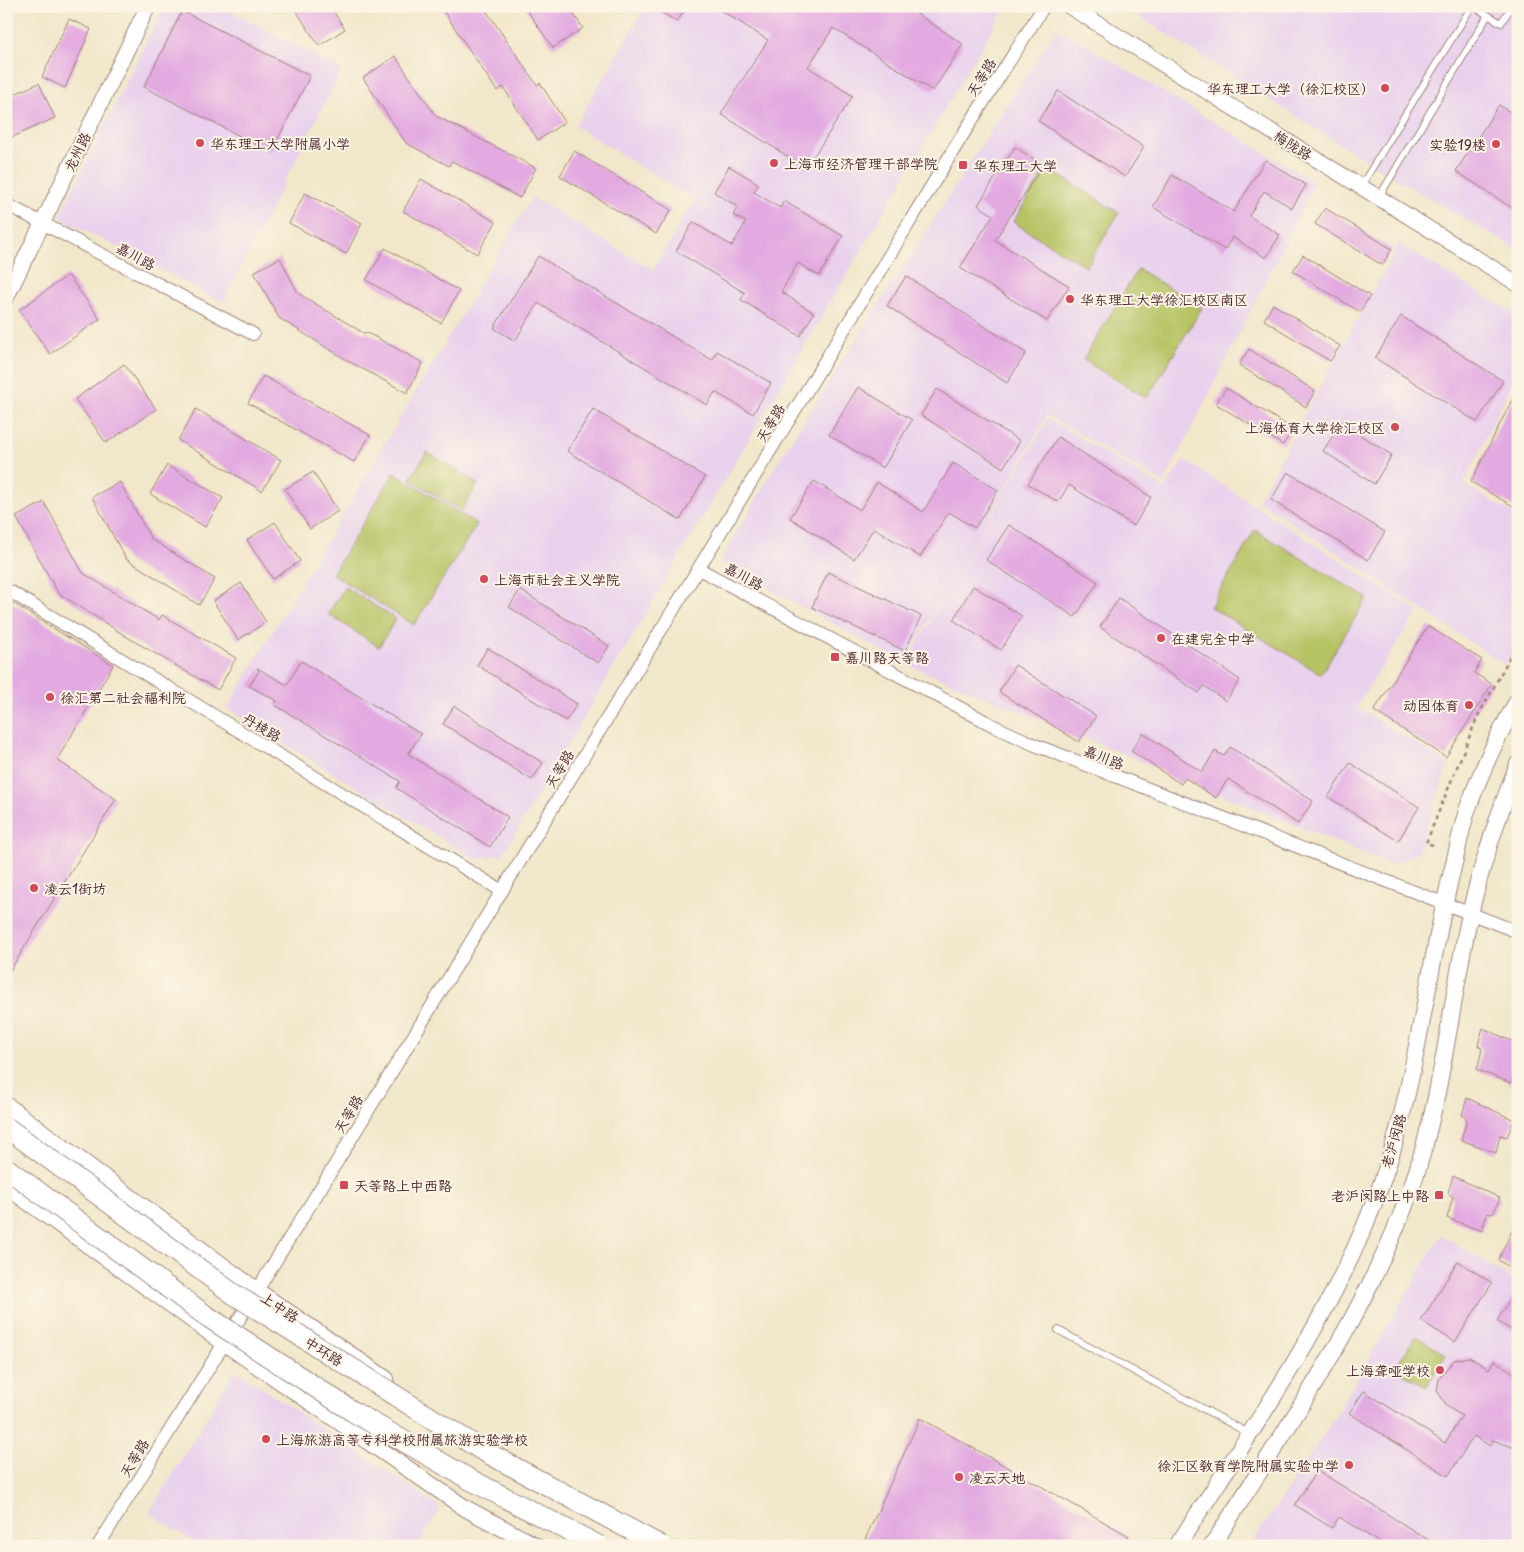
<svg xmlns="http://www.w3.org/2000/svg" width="1524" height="1552" font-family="'Playpen Sans','LXGW WenKai TC',sans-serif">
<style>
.built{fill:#e9d1ed}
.green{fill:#b6c364;stroke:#807148}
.building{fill:#e3aae1}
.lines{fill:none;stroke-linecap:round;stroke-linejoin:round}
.service-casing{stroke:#9e837a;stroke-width:8}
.minor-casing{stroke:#9e837a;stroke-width:14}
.tertiary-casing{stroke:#9e837a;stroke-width:17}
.secondary-casing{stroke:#9e837a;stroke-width:18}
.path{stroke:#9e837a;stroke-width:2.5;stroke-dasharray:4 4;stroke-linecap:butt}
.service{stroke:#fff;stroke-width:6}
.minor{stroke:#fff;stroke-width:12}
.tertiary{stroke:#fff;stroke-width:15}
.secondary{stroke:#fff;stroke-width:16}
.trunk-bridge-casing{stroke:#9e837a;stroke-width:22;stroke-linecap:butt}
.trunk-bridge{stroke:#fff;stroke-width:20}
.poi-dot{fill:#d1495b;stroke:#fcf5e5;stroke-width:2}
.labels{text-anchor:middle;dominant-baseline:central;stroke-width:4;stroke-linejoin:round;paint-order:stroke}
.street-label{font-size:14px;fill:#4a1f2b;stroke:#fcf5e5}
.poi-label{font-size:14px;fill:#4a1f2b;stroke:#fcf5e5;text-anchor:start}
</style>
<rect width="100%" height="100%" fill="#fcf5e5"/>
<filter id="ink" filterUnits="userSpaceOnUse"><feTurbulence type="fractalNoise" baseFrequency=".02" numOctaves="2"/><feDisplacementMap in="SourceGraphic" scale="10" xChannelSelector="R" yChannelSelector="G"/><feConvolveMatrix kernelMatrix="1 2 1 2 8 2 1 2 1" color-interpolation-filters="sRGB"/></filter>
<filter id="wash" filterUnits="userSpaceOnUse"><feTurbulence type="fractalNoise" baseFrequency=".0096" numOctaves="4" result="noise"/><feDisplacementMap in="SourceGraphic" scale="20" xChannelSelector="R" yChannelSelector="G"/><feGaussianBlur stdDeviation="1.12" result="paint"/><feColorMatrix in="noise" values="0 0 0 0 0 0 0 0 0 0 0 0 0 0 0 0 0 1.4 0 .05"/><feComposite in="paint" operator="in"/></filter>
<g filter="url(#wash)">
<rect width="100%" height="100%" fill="#f1e7ca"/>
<g class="built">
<path d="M164,6h56l122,63 -119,233 -164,-85z"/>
<path d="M646,6h360l-503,848 -28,5 -248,-150 305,-512 121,73 42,-70 -120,-74z"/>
<path d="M1122,6h396v244l-135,-79z"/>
<path d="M1057,28l258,155 -151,300 -117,-68 -95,169 -49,78 -183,-100 59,-102z"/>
<path d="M1399,244l119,72v54l-54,114 54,33v130l-13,18 -247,-165z"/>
<path d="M1048,419l117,70 19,-29 234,151 -62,96 93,57 -31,87 -26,14 -486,-201z"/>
<path d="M1441,1235l77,48v263h-268l80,-121z"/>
<path d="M235,1370l206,138 -24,38h-216l-52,-33z"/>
</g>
<g class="green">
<path d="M1047,168l72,45 -33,54 -73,-45z"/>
<path d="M1138,269l64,39 -55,90 -64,-38z"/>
<path d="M427,452l51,32 -17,27 -51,-32z"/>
<path d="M394,473l83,51 -63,101 -82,-51z"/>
<path d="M1255,530l112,68 -46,76 -111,-67z"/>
<path d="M345,587l51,32 -17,28 -51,-33z"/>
<path d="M1416,1336l30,19 -20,32 -31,-19z"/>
</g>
<g id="blocks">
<g class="building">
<path d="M293,6h37l15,23 -26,17z"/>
<path d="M440,6h43l54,79 3,-2 25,39 -27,18 -35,-53 -6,4z"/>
<path d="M524,6h44l15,22 -30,20z"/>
<path d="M651,6h36l-10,16z"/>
<path d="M714,6h191l58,38 -30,47 -100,-63 -25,39 45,29 -47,72 -85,-54 47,-74z"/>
<path d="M182,11l128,65 -39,76 -127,-65z"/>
<path d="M69,19l22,10 -26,59 -23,-11z"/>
<path d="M395,56l41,60 100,52 -16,30 -68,-37 -3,5 -43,-23 -43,-65z"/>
<path d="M39,83l16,35 -49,22v-42z"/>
<path d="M1058,91l86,56 -19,30 -87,-56z"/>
<path d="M1499,105l19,12v95l-62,-41z"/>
<path d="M1015,147l28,18 -48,75 74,46 -22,35 -87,-53 33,-53 -15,-10z"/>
<path d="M574,151l97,59 -15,24 -96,-58z"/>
<path d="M1265,160l41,25 -14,23 -28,-17 -15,25 31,19 -14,23 -34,-21 -7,13 -72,-43 19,-32 62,37z"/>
<path d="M729,166l30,18 -5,8 26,16 4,-7 59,35 -24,40 -21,-13 -17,29 33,21 -14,23 -59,-36 4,-7 -69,-42 17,-29 39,24 14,-24 -13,-7 5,-8 -24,-15z"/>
<path d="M421,179l75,43 -19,32 -74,-43z"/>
<path d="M305,193l57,30 -16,31 -57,-31z"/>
<path d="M1325,208l67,41 -10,16 -67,-41z"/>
<path d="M385,248l74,43 -18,32 -75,-43z"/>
<path d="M1303,255l67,41 -10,16 -67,-41z"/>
<path d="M538,256l174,104 5,-9 54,32 -18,31 -38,-22 -8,13 -169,-102 -23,38 -21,-13z"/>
<path d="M280,258l18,35 67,41 1,-2 57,31 -16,30 -57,-31 -71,-44 -25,-46z"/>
<path d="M68,275l32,44 -50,35 -31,-44z"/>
<path d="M906,276l120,77 -19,30 -120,-77z"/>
<path d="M1273,304l67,42 -10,15 -66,-41z"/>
<path d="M1401,316l102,65 -26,41 -102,-64z"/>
<path d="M1249,349l66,42 -9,16 -67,-42z"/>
<path d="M124,364l32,45 -50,34 -31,-44z"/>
<path d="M263,376l107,59 -16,27 -106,-59z"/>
<path d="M858,387l54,33 -29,48 -54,-33z"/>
<path d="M1226,388l67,41 -10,16 -67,-41z"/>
<path d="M1518,388v121l-47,-27z"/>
<path d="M937,389l83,52 -17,27 -82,-53z"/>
<path d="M196,409l85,51 -19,31 -84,-51z"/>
<path d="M593,409l112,68 -25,43 -113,-69z"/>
<path d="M1341,423l51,32 -18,29 -51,-33z"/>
<path d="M1058,437l93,60 -17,29 -65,-41 -11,17 -30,-18z"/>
<path d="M953,463l45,27 -23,38 -26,-16 -29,45 -46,-29 -20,31 -64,-41 24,-37 46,29 17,-28 46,30z"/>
<path d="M167,465l56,33 -18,29 -55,-33z"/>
<path d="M313,472l25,39 -28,18 -25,-40z"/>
<path d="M1288,472l97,60 -17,28 -97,-60z"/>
<path d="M120,482l31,57 64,40 -16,26 -73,-46 -34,-62z"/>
<path d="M44,502l39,71 76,47 3,-5 74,43 -18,32 -86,-50 -74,-47 -42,-76z"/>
<path d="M275,522l25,39 -27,18 -26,-39z"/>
<path d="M1009,525l89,57 -23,35 -89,-57z"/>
<path d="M828,572l93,44 -16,35 -93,-44z"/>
<path d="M241,583l25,39 -28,18 -25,-39z"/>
<path d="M973,586l49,30 -21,34 -48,-30z"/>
<path d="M520,590l89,56 -11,17 -89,-56z"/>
<path d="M1119,598l121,82 -14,21 -22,-15 -5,7 -99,-66z"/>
<path d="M6,599l107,66 -56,95 59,39 -110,178z"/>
<path d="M1428,626l54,34 -8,13 18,11 -46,73 -72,-46z"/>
<path d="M488,648l89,56 -11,17 -89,-56z"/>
<path d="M301,661l120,73 -13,20 100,63 -18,30 -94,-59 4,-7 -125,-76 2,-4 -28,-15 10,-15 -2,-3 30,17z"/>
<path d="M1015,665l81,51 -17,26 -80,-50z"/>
<path d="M454,706l89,57 -11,17 -89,-56z"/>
<path d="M1143,733l59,39 13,-21 9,5 6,-9 83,54 -15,23 -70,-45 -12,19 -31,-20 -4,6 -50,-33z"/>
<path d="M1350,763l69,44 -21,34 -70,-44z"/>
<path d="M1483,1028l35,16v21l-2,-1 -5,19 -34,-13 5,-21 -4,-4z"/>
<path d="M1467,1098l47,22 -7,17 -7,-2 -4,18 -35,-13 6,-21 -5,-4z"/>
<path d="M1453,1176l47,22 -7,16 -6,-1 -5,18 -35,-13 6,-21 -5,-4z"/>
<path d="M1518,1219v53l-20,-12z"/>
<path d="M1458,1261l34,22 -37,59 -34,-21z"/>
<path d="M1518,1287v47l-21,-13z"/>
<path d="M1469,1357l20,12 5,-9 24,16v73l-25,-9 -3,6 -16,-10 -26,40 -99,-63 15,-22 81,52 17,-27 -14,-9 -11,-16 2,-13 15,-18z"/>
<path d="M920,1418l209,118 -5,10h-262z"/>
<path d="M1317,1470l121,76h-53l-46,-29 -7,11 -37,-23z"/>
</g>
</g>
</g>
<g filter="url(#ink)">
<use href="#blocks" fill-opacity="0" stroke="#9e837a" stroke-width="1"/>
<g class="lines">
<defs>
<g id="service">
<path d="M1473,6l28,17 11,-17"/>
<path d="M1361,186l111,-180"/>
<path d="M1379,197l109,-182"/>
<path d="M1058,1330l190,103"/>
</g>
<g id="minor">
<path d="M6,204l247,130"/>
<path d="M699,569l297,158 39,18 483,187"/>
<path d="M6,589l496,302"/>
<path d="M98,1546l232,-373 632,-1037 82,-130"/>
</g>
<g id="tertiary">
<path d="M1069,6l449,278"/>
<path d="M6,298l142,-292"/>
</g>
<g id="secondary">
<path d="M6,1105l251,186 129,88"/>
<path d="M6,1186l217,156 242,166 71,38"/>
<path d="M1177,1546c82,-128 172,-251 216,-398 27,-93 37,-191 61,-285 5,-19 8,-40 15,-58 13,-36 30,-72 49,-105"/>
<path d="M1212,1546c72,-115 153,-228 199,-357 31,-88 39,-183 59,-275 12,-51 29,-101 48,-150"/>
</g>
</defs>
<use href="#service" class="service-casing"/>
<use href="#minor" class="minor-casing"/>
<use href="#tertiary" class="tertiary-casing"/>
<use href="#secondary" class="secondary-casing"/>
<path class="path" d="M1433,845l-7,-2 51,-125 41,-76"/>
<use href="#service" class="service"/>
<use href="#minor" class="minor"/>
<use href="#tertiary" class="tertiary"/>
<use href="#secondary" class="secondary"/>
<defs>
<g id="trunk-bridge">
<path d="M6,1127l226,166 250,157 179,96"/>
<path d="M6,1168l199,147 147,96 117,68 130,67"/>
</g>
</defs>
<use href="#trunk-bridge" class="trunk-bridge-casing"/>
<use href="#trunk-bridge" class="trunk-bridge"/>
</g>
</g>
<g class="poi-dot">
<circle cx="1385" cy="88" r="5"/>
<circle cx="200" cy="143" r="5"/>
<circle cx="1496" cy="144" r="5"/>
<circle cx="774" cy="163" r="5"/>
<rect x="958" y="160" width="10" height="10" rx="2.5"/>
<circle cx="1070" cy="299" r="5"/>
<circle cx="1395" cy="427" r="5"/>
<circle cx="484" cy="579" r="5"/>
<circle cx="1161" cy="638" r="5"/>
<rect x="830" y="652" width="10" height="10" rx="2.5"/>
<circle cx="50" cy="697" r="5"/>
<circle cx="1469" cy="705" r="5"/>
<circle cx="34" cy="888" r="5"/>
<rect x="339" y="1180" width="10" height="10" rx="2.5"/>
<rect x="1434" y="1190" width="10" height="10" rx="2.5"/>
<circle cx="1440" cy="1370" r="5"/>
<circle cx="266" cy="1439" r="5"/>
<circle cx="1349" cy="1465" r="5"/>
<circle cx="959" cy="1477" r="5"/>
</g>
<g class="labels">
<g class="street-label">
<text transform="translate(981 77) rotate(-58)">天等路</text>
<text transform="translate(1293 145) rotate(32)">梅陇路</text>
<text transform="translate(77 152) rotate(-64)">龙州路</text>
<text transform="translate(136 256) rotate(28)">嘉川路</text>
<text transform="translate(770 423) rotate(-59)">天等路</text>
<text transform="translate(744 576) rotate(28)">嘉川路</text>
<text transform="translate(262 727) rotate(31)">丹棱路</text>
<text transform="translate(1104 757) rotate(21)">嘉川路</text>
<text transform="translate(559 769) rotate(-59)">天等路</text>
<text transform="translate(348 1114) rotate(-59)">天等路</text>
<text transform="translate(1393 1141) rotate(-74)">老沪闵路</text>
<text transform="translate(280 1307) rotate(34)">上中路</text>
<text transform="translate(324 1351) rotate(32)">中环路</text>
<text transform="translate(134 1458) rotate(-59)">天等路</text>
</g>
<g class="poi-label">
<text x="1375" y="88" text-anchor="end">华东理工大学（徐汇校区）</text>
<text x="210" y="143">华东理工大学附属小学</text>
<text x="1486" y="144" text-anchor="end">实验19楼</text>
<text x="784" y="163">上海市经济管理干部学院</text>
<text x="973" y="165">华东理工大学</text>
<text x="1080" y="299">华东理工大学徐汇校区南区</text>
<text x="1385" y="427" text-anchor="end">上海体育大学徐汇校区</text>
<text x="494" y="579">上海市社会主义学院</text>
<text x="1171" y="638">在建完全中学</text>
<text x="845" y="657">嘉川路天等路</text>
<text x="60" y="697">徐汇第二社会福利院</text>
<text x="1459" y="705" text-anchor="end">动因体育</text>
<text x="44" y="888">凌云1街坊</text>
<text x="354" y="1185">天等路上中西路</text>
<text x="1429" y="1195" text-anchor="end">老沪闵路上中路</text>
<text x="1430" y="1370" text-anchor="end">上海聋哑学校</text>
<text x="276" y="1439">上海旅游高等专科学校附属旅游实验学校</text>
<text x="1339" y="1465" text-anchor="end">徐汇区教育学院附属实验中学</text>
<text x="969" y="1477">凌云天地</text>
</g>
</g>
<rect width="1524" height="1552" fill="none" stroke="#fcf5e5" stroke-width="25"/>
</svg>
